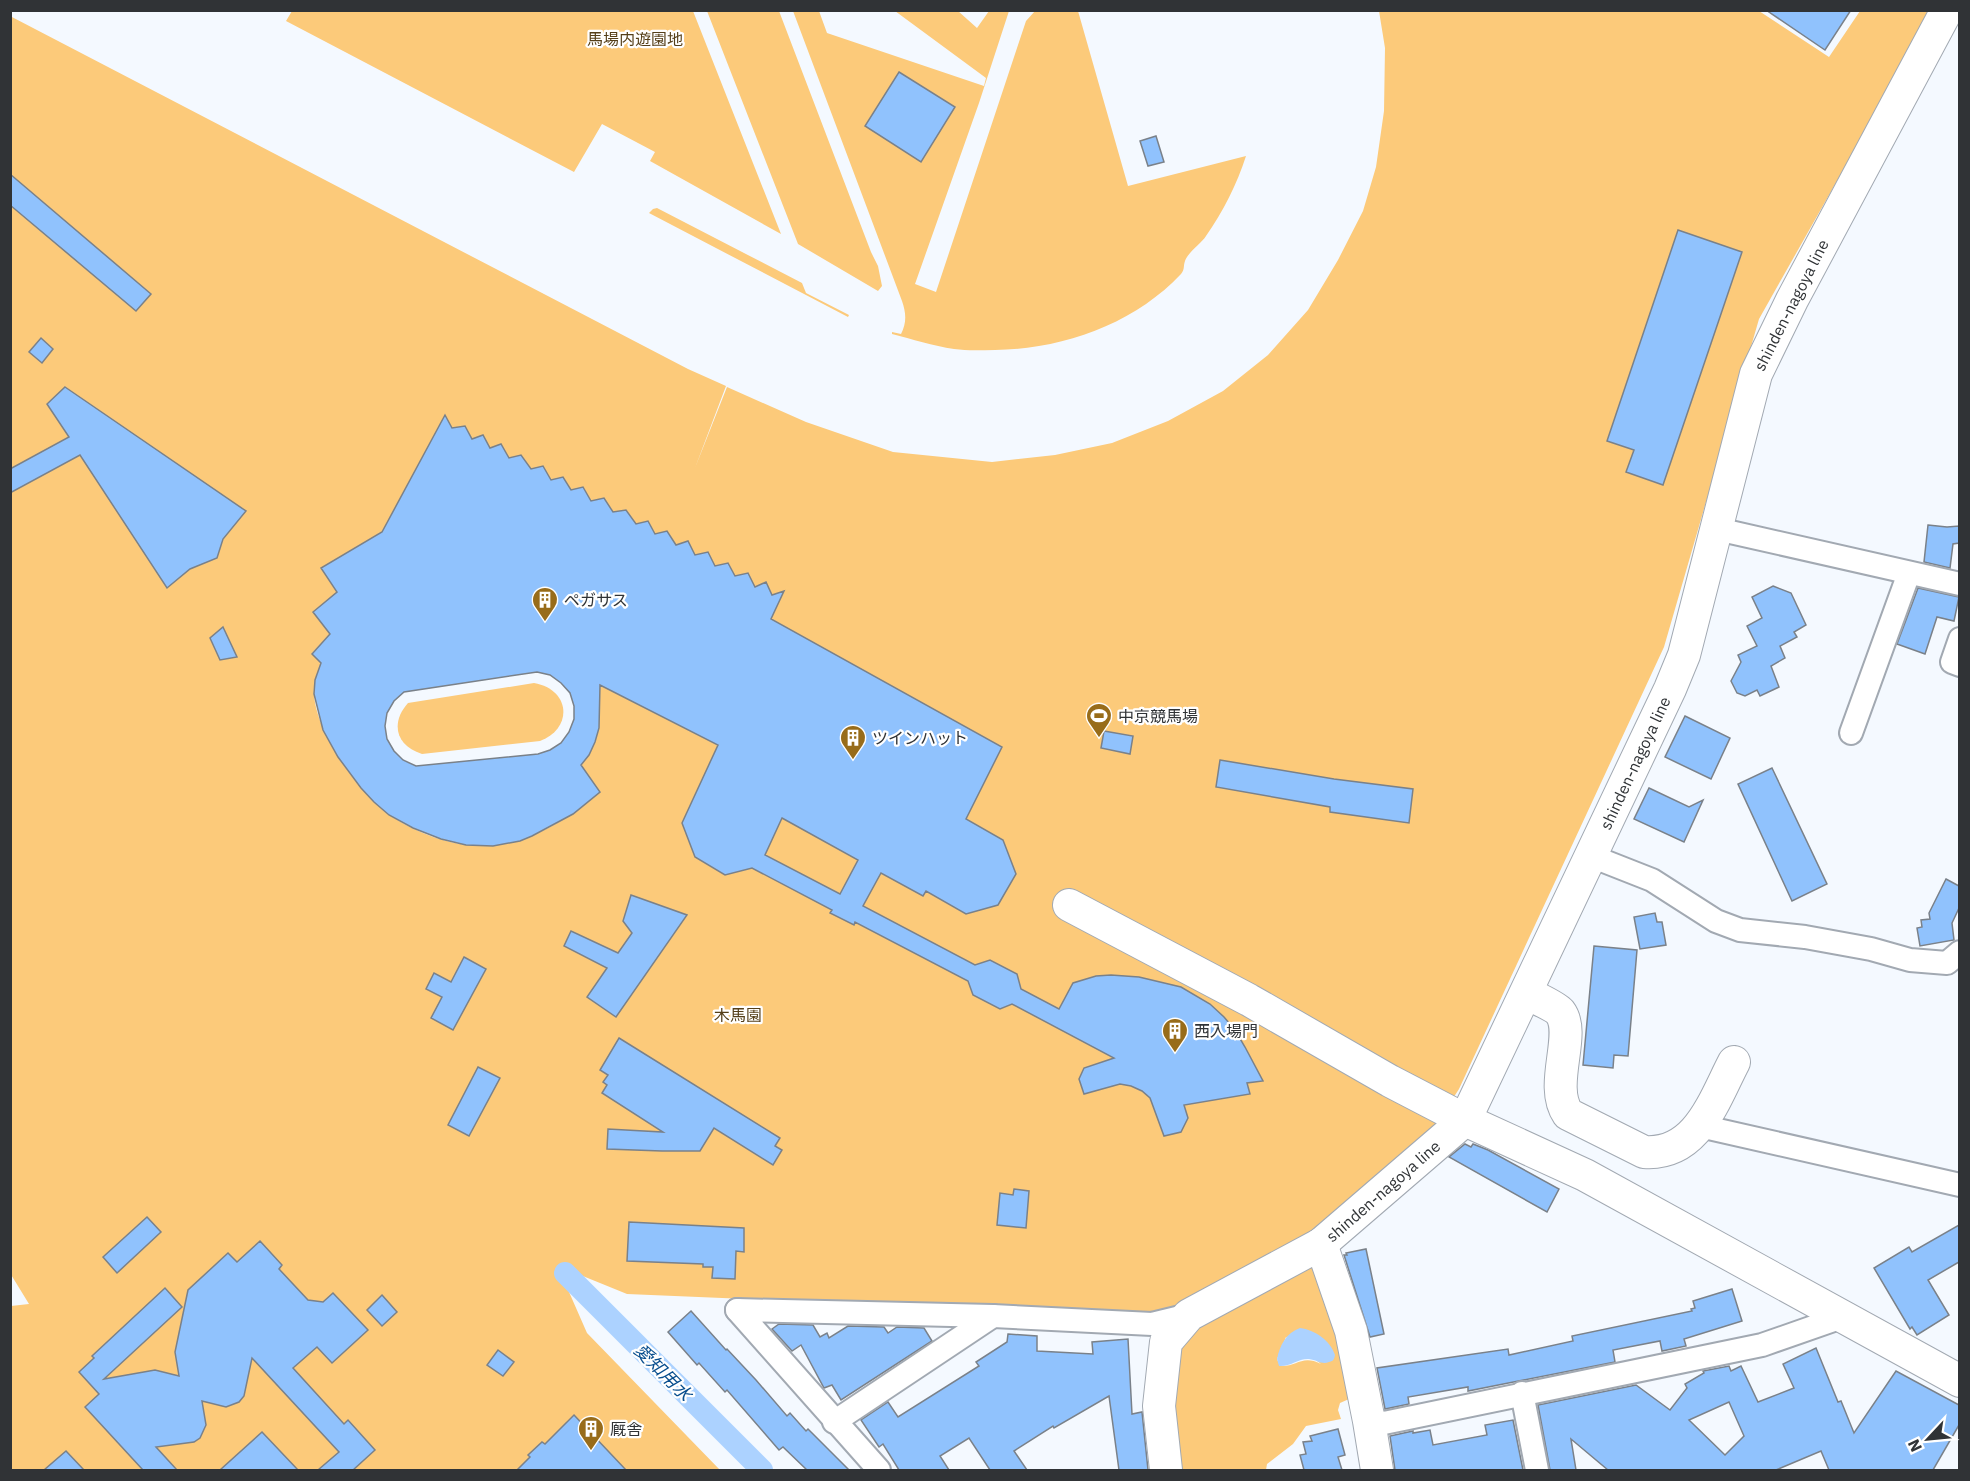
<svg xmlns="http://www.w3.org/2000/svg" width="1970" height="1481" font-family="'IBM Plex Sans','Noto Sans JP',sans-serif">
<style>
.green{fill:#fcca7a;fill-rule:evenodd}
.water{fill:#acd2ff}
.lines{fill:none;stroke-linecap:round;stroke-linejoin:round}
.canal{stroke:#acd2ff;stroke-width:22}
.building{fill:#90c2fd;stroke:#7a8189;stroke-width:1.5;fill-rule:evenodd}
.street-casing{stroke:#a2a9b2;stroke-width:26}
.secondary-casing{stroke:#a2a9b2;stroke-width:34}
.street{stroke:#fff;stroke-width:22}
.secondary{stroke:#fff;stroke-width:32}
.labels{text-anchor:middle;dominant-baseline:central;stroke-width:4.5;stroke-linejoin:round;paint-order:stroke}
.park-label{font-size:16px;fill:#553f19;stroke:#fff}
.street-label{font-size:16px;fill:#303336;stroke:#fff}
.poi-label{font-size:16px;fill:#303336;stroke:#fff;text-anchor:start}
.water-label{font-size:18px;font-style:italic;fill:#084e8e;stroke:#fff}
</style>
<rect width="100%" height="100%" fill="#f4f9ff"/>
<g class="green">
<path d="M292,11h401l88,223 -131,-73 5,-9 -53,-28 -28,48 -288,-151z"/>
<path d="M707,11h72l92,241 7,14 4,20 -4,5 -80,-47z"/>
<path d="M793,11h26l8,22 157,53 2,-8 -91,-67h63l19,17 12,-17h20l-30,92 -64,181 21,8 90,-271 9,-10h43l50,175 118,-30c-9,28 -23,56 -40,80 -5,8 -18,16 -21,25 -2,6 0,8 -4,13 -47,50 -118,75 -186,76 -13,0 -27,1 -41,-1 -21,-3 -42,-10 -62,-15v-2l9,2c6,-12 5,-21 1,-33z"/>
<path d="M1379,11h380l70,46 31,-46h70v5l-171,303 -95,328 -205,442 -33,51 -107,93 -153,79 -13,4 -526,-22 -59,-24 -6,6 25,57 133,137h-709v-164l18,-2 -19,-31v-1257l678,353 38,17 -31,82 32,-81 79,35 87,30 99,10 63,-7 57,-12 56,-22 55,-30 45,-36 40,-45 30,-50 25,-49 13,-44 8,-56 1,-63zM445,416l7,12 13,-2 7,13 11,-4 7,13 11,-4 8,14 12,-3 10,14 20,11 12,-3 8,13 12,-3 8,14 13,-3 9,14 13,-2 10,14 12,-3 7,13 12,-3 9,14 12,-3 7,13 13,-2 7,13 13,-3 7,13 13,-3 7,14 11,-4 6,12 -182,85c14,31 13,58 -9,85l19,27c-31,26 -64,48 -105,53 -34,5 -75,-10 -104,-29 -32,-21 -102,-114 -68,-151l-11,-12 18,-19 7,-42 -16,-24 61,-36z"/>
<path d="M657,208l145,75 4,10 43,22 -1,2 -199,-104 4,-4z"/>
<path d="M534,683c36,6 40,45 6,58l-118,13c-26,-8 -32,-31 -14,-51z"/>
<path d="M1310,1261l11,5 37,129 -18,8 -2,7 3,9 -35,7 -13,18 -26,20 -1,6h-85c-3,-38 -14,-91 1,-127 3,-5 7,-11 10,-16zM1286,1337l35,27c-19,-10 -24,3 -41,2l-3,-7z"/>
</g>
<path class="water" d="M1300,1328c15,2 30,12 35,27 -1,4 -1,6 -6,7 -7,3 -12,-2 -20,-3 -10,-1 -19,8 -30,7l-2,-7c3,-14 9,-26 23,-31z"/>
<g class="lines">
<path class="canal" d="M565,1273l197,197"/>
</g>
<g class="building">
<path d="M1766,10h85l-26,40z"/>
<path d="M899,72l56,35 -34,55 -56,-36z"/>
<path d="M1156,136l8,26 -16,4 -8,-25z"/>
<path d="M10,174l141,120 -15,17 -126,-106z"/>
<path d="M1678,230l64,22 -79,233 -37,-13 8,-22 -27,-9z"/>
<path d="M41,338l12,11 -11,14 -13,-11z"/>
<path d="M65,387l181,124 -23,28 -6,19 -27,11 -23,19 -87,-133 -70,38v-24l59,-32 -22,-33z"/>
<path d="M445,415l7,13 13,-2 7,13 11,-4 7,13 11,-4 8,14 12,-3 10,14 12,-3 8,14 12,-3 8,13 12,-3 8,14 13,-3 9,14 13,-2 10,14 12,-3 7,13 12,-3 9,14 12,-4 7,14 13,-3 7,14 13,-3 7,13 13,-3 7,14 11,-5 6,13 12,-4 -13,28 231,128 -36,72 37,21 13,34 -18,31 -32,9 -40,-23 -3,5 -42,-23 -18,33 112,59 15,-5 27,14 4,15 38,20 14,-26 23,-7 15,-1 28,2 42,10 29,17 14,13 11,13 10,17 18,34 -16,2 3,11 -66,11 4,13 -7,14 -17,4 -14,-38 -8,-7 -11,-5 -11,-2 -36,10 -5,-15 5,-11 30,-10 -102,-54 -12,5 -27,-14 -5,-14 -113,-59 -1,3 -24,-12 2,-3 -80,-42 -27,7 -30,-18 -13,-34 36,-78 -118,-60 -1,43 -4,14 -6,13 -8,10 19,27 -27,22 -41,22 -12,5 -27,5 -27,-1 -25,-6 -28,-11 -24,-13 -15,-13 -13,-14 -23,-31 -15,-27 -9,-36 1,-14 6,-17 -9,-9 18,-20 -17,-22 24,-20 -16,-24 61,-36zM537,672l13,3 11,8 9,10 4,13v13l-5,13 -8,11 -11,7 -12,4 -122,12 -13,-6 -9,-9 -7,-12 -2,-13 2,-13 7,-12 10,-9zM782,818l76,42 -18,34 -75,-39z"/>
<path d="M1928,525l19,2 12,-1v17l-6,1 -3,24 -26,-6z"/>
<path d="M1773,586l18,7 15,32 -12,7 3,5 -17,9 5,12 -14,8 8,21 -19,9 -3,-6 -12,6 -8,-3 -6,-12 10,-19 -3,-7 19,-9 -10,-20 15,-8 -10,-21z"/>
<path d="M1918,588l41,9 -5,24 -17,-4 -12,37 -28,-10z"/>
<path d="M223,627l14,30 -17,3 -10,-22z"/>
<path d="M1685,716l45,22 -19,41 -46,-22z"/>
<path d="M1104,731l29,5 -3,18 -29,-6z"/>
<path d="M1220,760l114,19 79,10 -4,34 -79,-11v-5l-114,-20z"/>
<path d="M1772,768l55,116 -35,17 -54,-117z"/>
<path d="M1649,788l40,19 14,-7 -19,42 -50,-23z"/>
<path d="M1946,879l13,7v22l-7,15 2,17 -34,6 -3,-18 5,-1 -1,-7 9,-1 -1,-6z"/>
<path d="M631,895l56,20 -71,102 -29,-20 20,-29 -43,-22 7,-15 47,22 14,-20 -9,-12z"/>
<path d="M1655,913l2,9h5l4,23 -26,4 -6,-32z"/>
<path d="M1594,946l43,4 -9,106 -14,-1 -1,13 -30,-3z"/>
<path d="M464,957l22,12 -33,61 -22,-12 11,-21 -16,-8 8,-16 17,9z"/>
<path d="M619,1038l161,100 -5,8 7,4 -9,15 -59,-37 -14,23h-38l-55,-2 1,-20 55,3 -61,-39 5,-8 -4,-3 5,-7 -8,-5z"/>
<path d="M478,1067l22,11 -31,58 -21,-11z"/>
<path d="M1465,1144l6,3 2,-3 15,6 71,39 -12,23 -98,-55z"/>
<path d="M1014,1189l15,2 -3,37 -29,-3 3,-32 13,2z"/>
<path d="M147,1217l14,15 -44,41 -14,-16z"/>
<path d="M629,1222l115,6v24l-8,-1 -1,28 -23,-1 1,-11h-10v-3l-76,-3z"/>
<path d="M1959,1225v37l-31,18 21,35 -32,20 -5,-8 -2,2 -36,-61 35,-21 3,5z"/>
<path d="M260,1241l22,24 -3,4 29,31 15,2 10,-9 35,37 -36,33 -15,-16 -24,21 51,56 4,-4 27,30 -22,20h-35l21,-18 -87,-94 -8,38 -5,6 -13,5 -24,-6 4,24 -6,13 -6,4 -38,5 21,23h-34l-58,-63 14,-13 -20,-22 15,-14 -2,-2 73,-68 17,19 -78,72 51,-9 24,6 -4,-24 13,-62 40,-37 9,9z"/>
<path d="M1366,1249l18,85 -14,3 -26,-82h3l-1,-2z"/>
<path d="M1732,1289l10,32 -58,18 2,7 -24,5 -2,-10 -47,9 2,12 -147,29v-4l-60,10 1,7 -24,5 -8,-41 131,-19 1,6 64,-14 -1,-5 120,-25 -1,-2 4,-1 -2,-7z"/>
<path d="M382,1295l15,17 -15,14 -15,-16z"/>
<path d="M691,1311l35,39 1,-1 29,31 31,36 3,-3 16,18 2,-2 41,41h-42l-24,-23 -4,3 -52,-60 -2,2 -26,-29 -2,2 -29,-33z"/>
<path d="M779,1324l34,1 7,12 7,-4 2,5 19,-12 36,1 4,6 9,-6 27,1 8,13 -91,59 -9,-15 -8,3 -23,-43 -9,6 -20,-22z"/>
<path d="M1008,1334l29,2v15l56,3 -1,-12 36,-3 4,75 10,-2 6,58h-29l-10,-74 -55,32 -1,-2 -39,25 13,19h-37l-21,-32 -29,18 9,14h-50l-16,-26 -4,3 -18,-27 27,-18 10,15 81,-51 -3,-4 31,-20z"/>
<path d="M1816,1348l22,54 3,-1 13,32 42,-62 63,34v20l-26,45h-104l-8,-19 -45,19h-168l-37,-31 5,31h-26l-12,-65 98,-20 34,25 17,-22 -2,-4 19,-11 -1,-2 26,-5 2,5 10,-5 17,36 36,-14 -11,-24zM1729,1402l15,34 -19,19 -36,-35z"/>
<path d="M498,1350l16,12 -11,14 -16,-11z"/>
<path d="M574,1415l52,55h-109l13,-13 -2,-2 14,-13 3,2z"/>
<path d="M1513,1420l10,50h-128l-5,-34 23,-5v2l17,-3 3,15 54,-10 -2,-10z"/>
<path d="M1338,1429l7,26 -7,2 4,13h-38l-4,-15 6,-1 -3,-12 9,-1 -2,-5z"/>
<path d="M262,1432l36,38h-78z"/>
<path d="M66,1451l18,19h-40z"/>
</g>
<g class="lines">
<defs>
<g id="street">
<path d="M1717,529l243,55"/>
<path d="M1960,639l-8,23 8,3"/>
<path d="M1851,733l58,-160"/>
<path d="M1591,856l61,24 64,41 24,9 65,7 66,12 39,11 37,3 13,-11"/>
<path d="M1700,1126l260,59"/>
<path d="M737,1310l256,6 159,8 37,-9"/>
<path d="M737,1310l142,160"/>
<path d="M1522,1393l15,77"/>
<path d="M1369,1421l15,2 378,-78 80,-28"/>
<path d="M834,1422l159,-106"/>
</g>
<g id="secondary">
<path d="M1069,905l180,95 141,81 75,39 120,55 375,206"/>
<path d="M1527,993c8,5 28,13 33,19 17,22 -12,73 8,102l76,38c53,4 70,-52 90,-90"/>
<path d="M1321,1244l30,87 18,90 8,49"/>
<path d="M1166,1470l-7,-64 7,-64 23,-27 132,-71 144,-124 205,-431 14,-34 72,-281 36,-74 155,-290"/>
</g>
</defs>
<use href="#street" class="street-casing"/>
<use href="#secondary" class="secondary-casing"/>
<use href="#street" class="street"/>
<use href="#secondary" class="secondary"/>
</g>
<defs>
<symbol id="building-pin" viewBox="-11 -11 22 30"><path d="M0 17L-7.5 6A9.5 9.5 0 1 1 7.5 6Z" fill="#986c1a" stroke="#fff"/><path d="M-4-6H4V6H1V3H-1V6H-4ZM-2.5-4.3h1.7v1.8h-1.7ZM.8-4.3h1.7v1.8H.8ZM-2.5-1h1.7V.8h-1.7ZM.8-1h1.7V.8H.8Z" fill="#fff"/></symbol>
<symbol id="stadium-pin" viewBox="-11 -11 22 30"><path d="M0 17L-7.5 6A9.5 9.5 0 1 1 7.5 6Z" fill="#986c1a" stroke="#fff"/><path d="M0-5a6.5 5 0 1 0 0 10a6.5 5 0 1 0 0-10ZM-3.5-1.8h7v3.6h-7Z" fill="#fff"/></symbol>
</defs>
<g fill-rule="evenodd">
<use href="#building-pin" x="530" y="585" width="30" height="40"/>
<use href="#stadium-pin" x="1084" y="701" width="30" height="40"/>
<use href="#building-pin" x="838" y="723" width="30" height="40"/>
<use href="#building-pin" x="1160" y="1016" width="30" height="40"/>
<use href="#building-pin" x="576" y="1414" width="30" height="40"/>
</g>
<g class="labels">
<g class="park-label">
<text x="635" y="39">馬場内遊園地</text>
<text x="738" y="1015">木馬園</text>
</g>
<g class="street-label">
<text transform="translate(1791 305) rotate(-63)">shinden-nagoya line</text>
<text transform="translate(1635 763) rotate(-65)">shinden-nagoya line</text>
<text transform="translate(1383 1191) rotate(-41)">shinden-nagoya line</text>
</g>
<g class="poi-label">
<text x="564" y="600">ペガサス</text>
<text x="1118" y="716">中京競馬場</text>
<text x="872" y="738">ツインハット</text>
<text x="1194" y="1031">西入場門</text>
<text x="610" y="1429">厩舎</text>
</g>
<g class="water-label">
<text transform="translate(663 1372) rotate(45)">愛知用水</text>
</g>
</g>
<rect width="1970" height="1481" fill="none" stroke="#303336" stroke-width="24"/>
<g transform="translate(1928 1439) rotate(244)" stroke="#ffffff" stroke-width="4.5" paint-order="stroke">
<path d="M0-4.5L10 22L0 15L-10 22Z" fill="#303336"/>
<text y="-9" font-size="16" font-weight="bold" text-anchor="middle" fill="#303336">N</text>
</g>
</svg>
